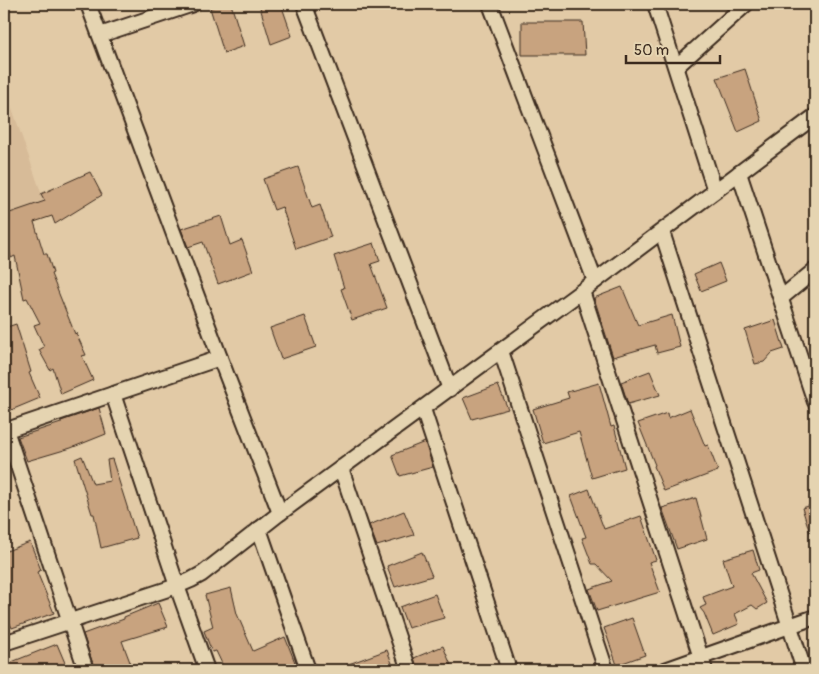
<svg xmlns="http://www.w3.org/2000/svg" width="819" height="674" font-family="Pangolin,sans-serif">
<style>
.built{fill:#d7bb98}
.building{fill:#c8a37f;stroke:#3b2a1e}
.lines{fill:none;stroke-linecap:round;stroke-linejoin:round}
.minor-casing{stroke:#3b2a1e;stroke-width:18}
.minor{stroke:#e5d4b1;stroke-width:14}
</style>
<rect width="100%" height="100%" fill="#e2caa6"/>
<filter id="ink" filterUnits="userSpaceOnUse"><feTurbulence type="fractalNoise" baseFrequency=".02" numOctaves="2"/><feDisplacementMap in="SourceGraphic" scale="10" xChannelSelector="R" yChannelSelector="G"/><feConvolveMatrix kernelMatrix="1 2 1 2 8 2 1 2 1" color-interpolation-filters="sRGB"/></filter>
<g filter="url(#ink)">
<path class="built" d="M4,85l44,128 -44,15z"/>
<g class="building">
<path d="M222,4h9l13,42 -20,7 -14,-45z"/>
<path d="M259,4h22l11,32 -21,8z"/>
<path d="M522,22h61l2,33h-63z"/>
<path d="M745,69l17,52 -24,11 -21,-54z"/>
<path d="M298,167l14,41 8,-3 11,32 -35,12 -14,-42 -8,3 -11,-31z"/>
<path d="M90,172l12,23 -47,29 -3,-8 -18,6 10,32h3l6,19 -2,1 24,60 1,-1 10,22 -4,1 11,24 -32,14 -8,-26 -3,2 -11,-20 5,-3 -10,-22 6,-2 -13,-25 -3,1 -9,-43 -4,2 -7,-30v-13l41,-14 -4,-7z"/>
<path d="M221,216l9,29 12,-5 11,31 -35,13 -15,-42 -15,5 -7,-18z"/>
<path d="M374,243l6,18 -9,3 16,44 -35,12 -11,-31 3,-1 -10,-32z"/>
<path d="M719,263l7,18 -25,10 -7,-17z"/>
<path d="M622,287l15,36 1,2 34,-10 8,32 -23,6 -2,-8 -42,12 -19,-59z"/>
<path d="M305,316l11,31 -35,12 -11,-31z"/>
<path d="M775,320l9,29 -12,4 -8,9 -9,2 -10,-34z"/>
<path d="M16,324l15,48 -2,1 11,25 -36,15v-85z"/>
<path d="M650,371l10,24 -32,9 -7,-22z"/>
<path d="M599,383l12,44 3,-1 11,42 -33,10 -13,-46 -36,11 -10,-34 36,-11 -2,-6z"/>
<path d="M498,385l10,24 -36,10 -9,-21z"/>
<path d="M99,408l7,26 -35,14 -44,13 -9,-24 43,-14v-2z"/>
<path d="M690,409l15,37 3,-1 10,26 -54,20 -10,-25 1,-1 -17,-42 29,-10 1,5z"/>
<path d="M425,442l8,25 -33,9 -8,-21z"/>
<path d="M82,456l11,28 17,-3 -3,-21 5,-1 25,79 -36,10 -7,-34h-2l-17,-55z"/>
<path d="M589,489l15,40 37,-13 15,44 -7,2 11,30 -63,19 -8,-22 23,-8 -16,-17h-4l-10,-26 4,-1 -15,-41z"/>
<path d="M696,498l11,41 -30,10 -15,-41z"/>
<path d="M815,504v37l-2,1 -11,-34z"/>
<path d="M404,511l10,24 -37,11 -8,-21z"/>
<path d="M30,542l11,28 -4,2 17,41 -42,15 -8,-18v-58z"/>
<path d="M753,550l6,20 -8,3 16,30 -10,6 -5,-4 -17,9 4,10 -26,11 -9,-22 -4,-5 6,-3 -3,-8 29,-11 -9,-27z"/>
<path d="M422,552l10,24 -37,11 -8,-21z"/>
<path d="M231,588l6,26 16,37 32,-14 13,33h-73l-9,-19 -4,1 -8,-21 9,-4 -8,-32z"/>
<path d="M435,594l9,24 -36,10 -8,-21z"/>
<path d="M158,603l10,24 -46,14 11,29h-38l-12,-36 41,-15v-2z"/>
<path d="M632,618l13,37 -28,10 -13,-37z"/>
<path d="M57,644l11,26h-64v-5z"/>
<path d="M443,646l10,24h-35l-4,-12z"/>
<path d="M387,650l6,16 5,-2 2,6h-65v-1z"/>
</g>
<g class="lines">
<defs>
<g id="minor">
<path d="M88,4l132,354 60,155"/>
<path d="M304,4l146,385"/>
<path d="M490,4l105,277"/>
<path d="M655,4l60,187"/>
<path d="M100,35l93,-31"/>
<path d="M676,67l70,-63"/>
<path d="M739,173l76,229"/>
<path d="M662,232l142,438"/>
<path d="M582,291l123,379"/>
<path d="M781,298l34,-28"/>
<path d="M501,351l105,319"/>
<path d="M113,394l64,192 30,84"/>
<path d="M423,409l86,261"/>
<path d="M6,430l80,240"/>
<path d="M4,431l216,-73"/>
<path d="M341,468l68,202"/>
<path d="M259,529l49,141"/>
<path d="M4,643l173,-57 14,-6 11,-6 78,-61 302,-222 233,-175"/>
<path d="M665,670l150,-53"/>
</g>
</defs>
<use href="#minor" class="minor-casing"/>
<use href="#minor" class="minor"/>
</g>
</g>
<rect width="819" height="674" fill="none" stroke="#e5d4b1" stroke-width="20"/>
<rect x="10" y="10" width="799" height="654" fill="none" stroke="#3b2a1e" stroke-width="2" filter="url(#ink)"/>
<path d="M626 55v8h94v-8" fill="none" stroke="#3b2a1e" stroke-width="2.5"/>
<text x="634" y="55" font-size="15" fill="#3b2a1e" stroke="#e5d4b1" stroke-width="4" paint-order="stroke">50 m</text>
</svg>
